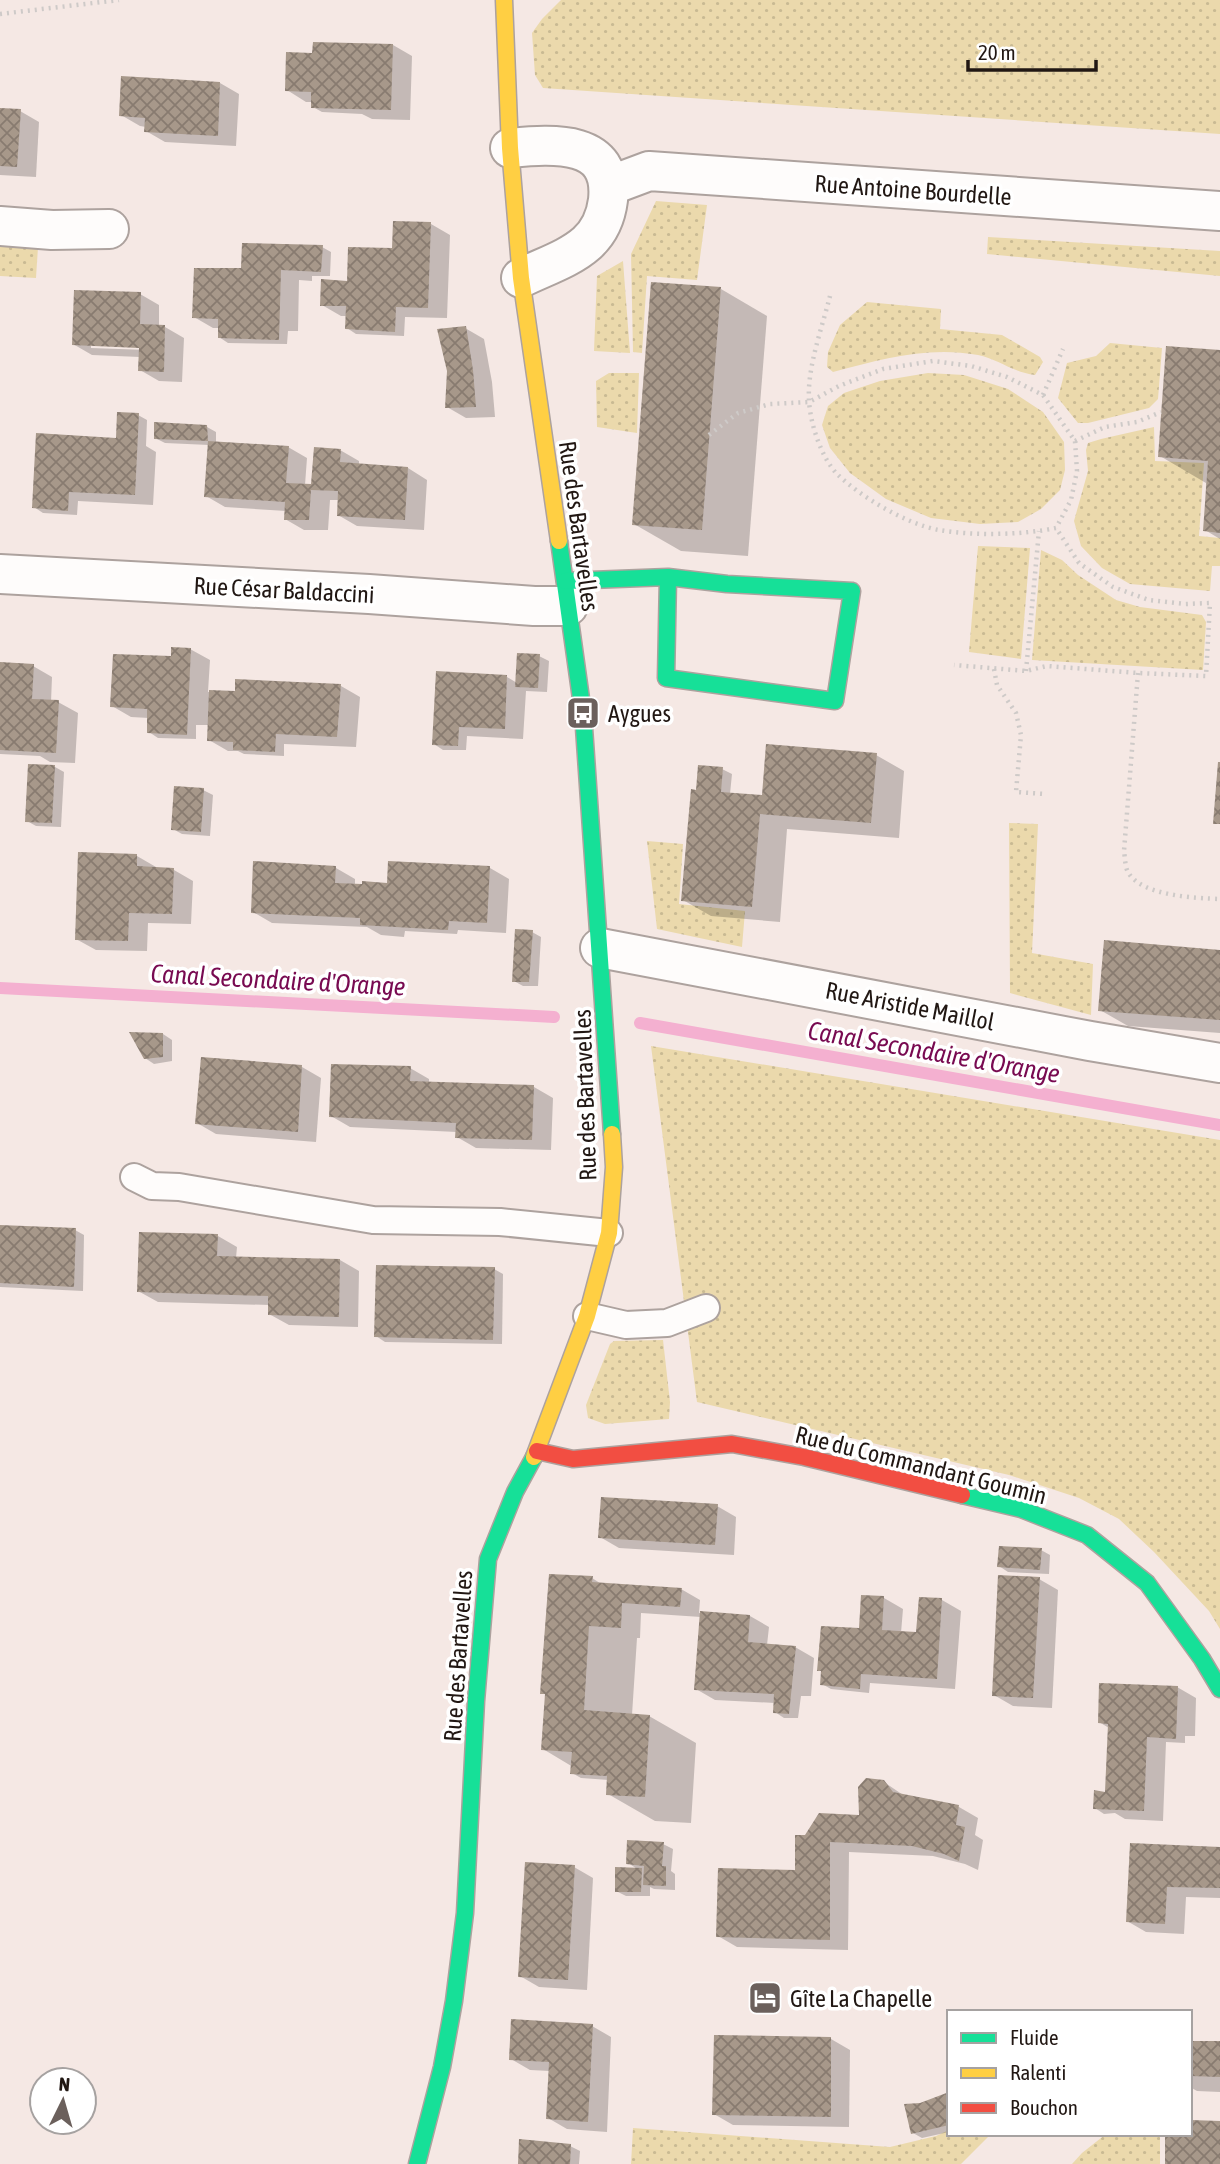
<svg xmlns="http://www.w3.org/2000/svg" width="1220" height="2164" font-family="'Asap Condensed',sans-serif">
<style>
.grass{fill:url(#grass-dots)}
.shadow{fill:#0003;fill-rule:evenodd}
.lines{fill:none;stroke-linecap:round;stroke-linejoin:round}
.stream{stroke:#f4b0d0;stroke-width:12}
.building{fill:url(#building-cross-hatch)}
.lane-casing{stroke:#ada29e;stroke-width:30}
.street-casing{stroke:#ada29e;stroke-width:42}
.fast-casing{stroke:#ada29e;stroke-width:19}
.slow-casing{stroke:#ada29e;stroke-width:19}
.jam-casing{stroke:#ada29e;stroke-width:19}
.path{stroke:#cecac8;stroke-width:4.5;stroke-dasharray:2 5;stroke-linecap:butt}
.lane{stroke:#fefcfb;stroke-width:26}
.street{stroke:#fefcfb;stroke-width:38}
.fast{stroke:#16e098;stroke-width:16}
.slow{stroke:#ffcf43;stroke-width:16}
.jam{stroke:#f24e42;stroke-width:16}
.labels{text-anchor:middle;dominant-baseline:central;stroke-width:7;stroke-linejoin:round;paint-order:stroke}
.street-label{font-size:24px;fill:#211713;stroke:#fff}
.poi-label{font-size:24px;fill:#211713;stroke:#fff;text-anchor:start}
.water-label{font-size:26px;font-style:italic;fill:#780a51;stroke:#fff}
</style>
<defs>
<pattern id="grass-dots" width="8" height="8" patternUnits="userSpaceOnUse" patternTransform="scale(1.75)"><rect width="8" height="8" fill="#ebd9ac"/><path d="M2 2h.1M6 6h.1" fill="none" stroke="#c9ba93" stroke-width="1.8" stroke-linecap="round"/></pattern>
<pattern id="building-cross-hatch" width="8" height="8" patternUnits="userSpaceOnUse" patternTransform="scale(1.75)"><rect width="8" height="8" fill="#a7988a"/><path d="M0 0l8 8M0 8l8-8" fill="none" stroke="#887b70"/></pattern>
</defs>
<rect width="100%" height="100%" fill="#f5e8e4"/>
<g class="grass">
<path d="M561,0h659v134l-677,-46 -8,-13 -3,-42 10,-14z"/>
<path d="M656,201l51,4 -10,75 -50,-4 -5,77 -9,-1 -2,-98z"/>
<path d="M988,237l232,14v25l-233,-22z"/>
<path d="M0,245l38,2 -2,31 -36,-2z"/>
<path d="M623,261l7,92 -36,-2 3,-75z"/>
<path d="M867,302l74,7 -1,20 62,6 38,22 3,5 -8,13c-21,-2 -37,-16 -57,-20 -51,-9 -96,4 -145,17l-6,-5 1,-15 12,-27z"/>
<path d="M1110,343l52,5 -4,51 -9,9 -61,15h-10l-20,-25 9,-35 29,-7z"/>
<path d="M609,373h30l-2,60 -40,-6 -1,-46z"/>
<path d="M928,373l36,2 44,14 35,23 21,30 1,28 -5,20 -19,19 -23,13 -38,2 -49,-6 -45,-19 -36,-26 -20,-25 -8,-23 6,-19 16,-13 36,-12z"/>
<path d="M1154,427l1,34 49,2 -5,73 21,2v28h-8l-2,25 -80,-7 -28,-16 -21,-22 -7,-25 14,-50 -2,-21 2,-7 13,-4z"/>
<path d="M978,546l52,2 -9,111 -52,-7z"/>
<path d="M1041,550l21,10 16,15 38,25 24,7 62,8 4,7 -3,48 -171,-10z"/>
<path d="M1009,823l29,1 -6,129 61,11 -2,51 -81,-22z"/>
<path d="M647,841l36,3 -4,60 66,7 -3,36 -85,-18z"/>
<path d="M651,1046l569,94v489l-11,-18 -55,-59 -35,-33 -40,-21 -70,-23 -312,-73z"/>
<path d="M663,1340l7,62 -1,17 -64,5 -17,-6 -2,-13 24,-61 4,-3z"/>
<path d="M633,2128l257,19 46,-11 13,-6v4h42l-30,30h-330z"/>
<path d="M1106,2134h54v30h-88l10,-11z"/>
</g>
<g class="shadow">
<path d="M393,45l19,11 -2,64 -38,-1 -10,-5 -40,-2 -9,-5v-5h-7l-19,-12 27,-35z"/>
<path d="M220,83l19,11 -3,52 -71,-4 -19,-11v-4l-6,-1 -19,-11z"/>
<path d="M0,110l20,1 19,11 -3,55 -36,-2z"/>
<path d="M431,224l19,11 -3,83 -42,-1 -1,19 -48,-2 -9,-6v-12h-6l-19,-11 26,-22z"/>
<path d="M322,247l9,5 -1,24h-18v5l-13,-1 -1,51h-10l-1,13 -59,-1 -9,-6 1,-9h-7l-19,-11 48,-47z"/>
<path d="M721,289l46,27 -19,240 -67,-5 -47,-27z"/>
<path d="M140,294l19,11v22h6l19,11 -2,44 -23,-1 -19,-11v-13l-48,-2 -19,-11zM91,344l57,3 -1,3 -56,-2z"/>
<path d="M465,328l19,11 8,43 3,35 -29,1 -19,-11z"/>
<path d="M1220,352v187l-15,-9 1,-47 -46,-27z"/>
<path d="M138,415l9,5 -1,26 10,6 -3,53 -75,-4 -1,14 -34,-2 -9,-6 84,-68z"/>
<path d="M207,427l9,5v11l72,4 19,11 -2,27 8,1 27,-36 19,11v4l49,3 19,12 -3,50 -67,-4 -19,-11 1,-15h-9l-2,30h-24l-19,-11 1,-8 -61,-4 -19,-11 3,-51 -44,-2 -10,-5z"/>
<path d="M190,649l20,11 -2,32 29,1v-12l104,5 19,11 -4,50 -72,-3v12l-40,-2 -6,-3h-10l-19,-11v-15h-13v14l-38,-1 -9,-6v-14l-18,-1 -19,-11 60,-48z"/>
<path d="M539,656l10,5 -2,31 -21,-1 -3,48 -56,-3 -1,14h-23l-9,-6 73,-67 10,6z"/>
<path d="M0,664l33,2 19,11 -1,25h7l20,11 -3,50 -25,-1 -10,-6 -40,-2z"/>
<path d="M876,755l28,16 -5,67 -112,-9 -7,93 -69,-6 -28,-16 15,-108 24,-23 10,5 -2,20 33,3z"/>
<path d="M30,766l25,1 9,5 -3,55 -25,-1 -9,-5z"/>
<path d="M203,790l10,5 -3,41 -28,-2 -9,-5z"/>
<path d="M137,856l19,11v2l18,1 19,11 -2,43 -43,-1 -1,28 -51,-1 -20,-11z"/>
<path d="M390,863l100,5 19,11 -3,54 -48,-3 -1,4 -52,-3 -1,6 -23,-2 -14,-8 -95,-4 -19,-11 83,-44 19,11v6h34z"/>
<path d="M532,932l9,5 -3,49h-15l-9,-5z"/>
<path d="M1220,951v82l-92,-7 -28,-16z"/>
<path d="M163,1034l9,6v21l-18,3 -9,-6z"/>
<path d="M202,1058l100,9 19,11 -5,64 -100,-8 -19,-11z"/>
<path d="M410,1068l19,11v5l105,3 19,11 -2,52 -75,-2 -19,-11v-5l-107,-5 -19,-11z"/>
<path d="M0,1227l75,3 9,5 -1,56 -83,-4z"/>
<path d="M218,1236l19,11 -1,11 104,2 19,11 -1,56 -69,-2 -20,-11 1,-9 -112,-3 -20,-11z"/>
<path d="M494,1269l9,5 -1,70 -117,-2 -9,-6z"/>
<path d="M717,1506l19,11 -2,38 -115,-7 -19,-11z"/>
<path d="M1041,1550l9,5 -1,19 -41,-2 -9,-6z"/>
<path d="M592,1578l11,7 78,4 19,11 -1,13 51,3 19,11 -2,18 28,2 19,11 -3,38h-10l-3,22h-14l-9,-6v-9l-60,-3 -19,-11 5,-72 -60,-4 -1,25h-3l-5,77 17,1 47,27 -5,80 -36,-2 -47,-27 1,-14 -28,-2 -9,-5 1,-6 -30,-18 4,-54 -5,-2z"/>
<path d="M1039,1579l19,11 -6,118 -39,-2 -19,-11z"/>
<path d="M863,1597l21,1 19,11 -2,24 17,1 24,-34 19,11 -6,78 -85,-6 -1,10 -38,-4 -9,-5 39,-55z"/>
<path d="M1177,1687l19,11 -1,38h-10v7l-19,-1 -3,79 -38,-2 -10,-6 -11,1 -9,-6 12,-13 2,-67 -10,-6z"/>
<path d="M884,1782l22,15 53,10 19,11 -3,17 8,5 -5,30 -13,-6 -32,-8 -84,-4 -1,98 -111,-3 -19,-11 78,-64 10,-35 54,-20z"/>
<path d="M663,1844l10,5 -2,22 4,3v16l-21,-1 -4,-2v9h-24l-10,-5 23,-21 -11,-7z"/>
<path d="M1132,1844l88,5v49l-34,-1 -2,37 -38,-2 -19,-11z"/>
<path d="M574,1867l19,11 -6,112 -48,-3 -19,-11z"/>
<path d="M592,2026l19,11 -4,95 -40,-3 -19,-11 2,-47 -20,-1 -19,-11z"/>
<path d="M831,2039l19,11 -1,77 -116,-2 -19,-11z"/>
<path d="M1190,2042l30,1v49l-23,-1 -7,-4z"/>
<path d="M949,2094v38l-27,6 -9,-5 7,-29z"/>
<path d="M570,2146l10,5 -1,13h-59z"/>
</g>
<g class="lines">
<g class="stream">
<path d="M0,988l554,29"/>
<path d="M640,1023l580,102"/>
</g>
</g>
<g class="building">
<path d="M313,42l80,2 -2,66 -80,-2v-16l-26,-1 1,-39 26,1z"/>
<path d="M121,76l99,6 -2,54 -74,-4 1,-14 -26,-2z"/>
<path d="M0,108l21,1 -4,58 -17,-1z"/>
<path d="M393,221l38,1 -3,86 -32,-1 -1,25 -50,-3 1,-23h-26l1,-27 26,2 1,-34 44,1z"/>
<path d="M242,243l81,2 -2,27 -40,-2 -2,70 -61,-2v-19l-26,-1 2,-50h47z"/>
<path d="M651,282l70,5 -19,243 -70,-5z"/>
<path d="M74,290l67,2 -1,32 25,1 -1,47 -26,-1 1,-23 -67,-3z"/>
<path d="M466,326l7,44 3,37 -31,1 2,-37 -10,-42z"/>
<path d="M1166,346l54,4v183l-17,-2 5,-70 -50,-4z"/>
<path d="M117,412l22,1 -4,82 -66,-3 -1,19 -36,-3 4,-75 80,5z"/>
<path d="M154,422l53,3 1,16 -54,-2z"/>
<path d="M208,441l81,5 -3,37 25,1 3,-37 27,2 -1,13 68,5 -3,53 -68,-4 1,-25 -27,-1 -2,30h-25l1,-18 -81,-5z"/>
<path d="M171,647l20,1 -4,87 -40,-2v-24l-37,-2 3,-53 58,2z"/>
<path d="M517,653l23,1 -2,34 -23,-1z"/>
<path d="M0,662l34,2 -2,35 27,1 -3,53 -56,-3z"/>
<path d="M436,671l71,4 -2,54 -46,-2 -1,19 -26,-1z"/>
<path d="M235,679l106,5 -4,53 -61,-3 -1,18 -42,-2v-8l-26,-1 2,-51 26,1z"/>
<path d="M766,744l111,9 -6,70 -111,-9 -8,93 -71,-6 10,-112 5,1 2,-25 25,2 -2,25 41,3z"/>
<path d="M1218,762h2v62h-7z"/>
<path d="M28,764l27,1 -3,58 -27,-1z"/>
<path d="M174,786l30,2 -3,44 -30,-2z"/>
<path d="M78,852l59,2v12l37,2 -2,46 -43,-1 -1,28 -53,-1z"/>
<path d="M253,861l83,5 -1,17 27,1v-3l25,2 1,-22 102,5 -3,57 -38,-2 -1,9 -88,-5v-7l-109,-5z"/>
<path d="M515,929l18,1 -4,52h-17z"/>
<path d="M1104,940l116,10v70l-122,-9z"/>
<path d="M129,1032l34,1v24l-19,2z"/>
<path d="M201,1057l101,8 -4,67 -103,-8z"/>
<path d="M331,1064l80,2 -1,15 124,4 -2,55 -77,-2 1,-15 -127,-6z"/>
<path d="M0,1225l76,3 -2,59 -74,-4z"/>
<path d="M139,1232l79,2 -1,22 123,3 -1,58 -71,-2v-19l-131,-4z"/>
<path d="M376,1265l119,2 -2,73 -119,-3z"/>
<path d="M601,1497l117,7 -3,41 -117,-7z"/>
<path d="M999,1546l43,2 -2,22 -43,-3z"/>
<path d="M549,1574l44,2 -1,6 90,6 -2,19 -58,-4 -1,25 -32,-2 -5,84 66,5 -5,82 -39,-2 1,-19 -37,-2 2,-22 -31,-2 4,-56h-5z"/>
<path d="M998,1575l42,2 -7,121 -41,-2z"/>
<path d="M861,1595l23,1 -2,34 34,2 3,-35 23,1 -5,81 -76,-5 -1,15 -40,-4 1,-14h-4l4,-45 38,2z"/>
<path d="M700,1611l50,4 -2,27 48,4 -7,68 -16,-1 1,-19 -80,-4z"/>
<path d="M1099,1683l79,3 -2,53 -29,-2 -3,74 -51,-2 1,-19 11,2 3,-68 -10,-1z"/>
<path d="M866,1778l18,2 9,12 66,13 -3,20 9,2 -6,34 -15,-7 -32,-8 -82,-4v98l-114,-3 2,-69 77,2v-35h10l14,-22 40,2 -1,-28z"/>
<path d="M627,1840l37,2 -2,24h4v20l-23,-1 1,-19 -18,-2z"/>
<path d="M1130,1843l90,4v41l-53,-1 -2,37 -39,-2z"/>
<path d="M525,1862l50,3 -7,115 -50,-3z"/>
<path d="M615,1867l27,1 -1,24h-26z"/>
<path d="M511,2019l82,5 -5,98 -42,-3 3,-57 -40,-2z"/>
<path d="M714,2035l117,2v80l-119,-2z"/>
<path d="M1190,2041h30v36l-30,-1z"/>
<path d="M949,2092v33l-38,9 -7,-30 16,-1z"/>
<path d="M1190,2120l30,1v43h-55v-30h25z"/>
<path d="M519,2139l52,5 -1,20h-52z"/>
</g>
<g class="lines">
<defs>
<g id="lane">
<path d="M134,1177l18,9 27,1 194,33 127,2 109,11"/>
<path d="M587,1316l39,9 41,-2 39,-15"/>
</g>
<g id="street">
<path d="M510,148c44,-4 104,-9 98,52 -2,16 -9,32 -21,43 -18,16 -44,24 -66,35"/>
<path d="M609,186l40,-15 571,40"/>
<path d="M0,226l52,4 57,-1"/>
<path d="M0,574l369,20 165,12h34"/>
<path d="M600,948l490,93 130,22"/>
</g>
<g id="fast">
<path d="M559,541l24,172 29,421"/>
<path d="M565,581l103,-4 -2,101 169,23 17,-110 -125,-7 -59,-7"/>
<path d="M962,1495l59,14 66,26 60,48 55,76 18,30"/>
<path d="M417,2164l25,-97 12,-66 11,-88 11,-212 12,-142 27,-67 19,-35"/>
</g>
<g id="slow">
<path d="M504,0l6,148 11,130 38,263"/>
<path d="M534,1457l53,-141 22,-83 5,-66 -2,-33"/>
</g>
<path id="jam" d="M537,1451l36,8 159,-15 72,13 158,38"/>
</defs>
<use href="#lane" class="lane-casing"/>
<use href="#street" class="street-casing"/>
<use href="#fast" class="fast-casing"/>
<use href="#slow" class="slow-casing"/>
<use href="#jam" class="jam-casing"/>
<g class="path">
<path d="M0,14l119,-14"/>
<path d="M830,296c-8,32 -23,72 -21,104 1,23 12,57 28,74 24,23 69,50 102,56 35,6 83,5 117,-2l23,35 34,24 36,13 36,4 25,-1 -4,73 -68,-3 -91,-7 -21,5 -72,-6"/>
<path d="M1043,395l20,-46"/>
<path d="M709,435l29,-22 32,-9 39,-2 30,-16 44,-17 50,-8 38,5 36,11 36,18 32,46 2,30 -6,29 -15,28"/>
<path d="M1075,441l30,-14 32,-5 24,-10"/>
<path d="M994,669l3,16 19,28 5,22 -5,57 29,2"/>
<path d="M1026,671l13,-140"/>
<path d="M1138,673l-14,178c1,6 1,16 4,21 13,24 67,26 92,27"/>
</g>
<use href="#lane" class="lane"/>
<use href="#street" class="street"/>
<use href="#fast" class="fast"/>
<use href="#slow" class="slow"/>
<use href="#jam" class="jam"/>
</g>
<defs>
<symbol id="bus-square" viewBox="-11 -11 22 22"><rect x="-9" y="-9" width="18" height="18" rx="4" fill="#6b605c" stroke="#fff"/><path d="M-5-6H5V4H4V6H2V4H-2V6H-4V4H-5ZM-3.5-4V0h7V-4ZM-3.5 1.2v1.5H-2V1.2ZM2 1.2v1.5H3.5V1.2Z" fill="#fff"/></symbol>
<symbol id="hotel-square" viewBox="-11 -11 22 22"><rect x="-9" y="-9" width="18" height="18" rx="4" fill="#6b605c" stroke="#fff"/><path d="M-6-4.5h1.5V1H6V5H4.5V3h-9V5H-6ZM-4 0a1.8 1.8 0 1 1 3.6 0ZM.5 0V-2.5h3Q6-2.5 6 0Z" fill="#fff"/></symbol>
</defs>
<g fill-rule="evenodd">
<use href="#bus-square" x="564" y="694" width="38" height="38"/>
<use href="#hotel-square" x="746" y="1979" width="38" height="38"/>
</g>
<g class="labels">
<g class="street-label">
<text transform="translate(913 190) rotate(4)">Rue Antoine Bourdelle</text>
<text transform="translate(579 526) rotate(82)">Rue des Bartavelles</text>
<text transform="translate(284 590) rotate(3)">Rue César Baldaccini</text>
<text transform="translate(910 1006) rotate(11)">Rue Aristide Maillol</text>
<text transform="translate(585 1095) rotate(-92)">Rue des Bartavelles</text>
<text transform="translate(921 1465) rotate(14)">Rue du Commandant Goumin</text>
<text transform="translate(458 1656) rotate(-86)">Rue des Bartavelles</text>
</g>
<g class="poi-label">
<text x="608" y="713">Aygues</text>
<text x="790" y="1998">Gîte La Chapelle</text>
</g>
<g class="water-label">
<text transform="translate(278 980) rotate(3)">Canal Secondaire d'Orange</text>
<text transform="translate(934 1052) rotate(10)">Canal Secondaire d'Orange</text>
</g>
</g>
<rect x="947" y="2010" width="245" height="126" fill="#ffffff" stroke="#a6a2a1" stroke-width="2"/>
<rect x="961" y="2033" width="35" height="10" fill="#16e098" stroke="#a6a2a1" stroke-width="2"/>
<text x="1010" y="2045" font-size="21" fill="#211713">Fluide</text>
<rect x="961" y="2068" width="35" height="10" fill="#ffcf43" stroke="#a6a2a1" stroke-width="2"/>
<text x="1010" y="2080" font-size="21" fill="#211713">Ralenti</text>
<rect x="961" y="2103" width="35" height="10" fill="#f24e42" stroke="#a6a2a1" stroke-width="2"/>
<text x="1010" y="2115" font-size="21" fill="#211713">Bouchon</text>
<g transform="translate(63 2101) rotate(5)"><circle r="33" fill="#ffffff" stroke="#a6a2a1" stroke-width="2"/>
<path d="M0-5L12 26L0 18L-12 26Z" fill="#6b605c"/>
<text y="-10" font-size="19" font-weight="bold" text-anchor="middle" fill="#211713">N</text>
</g>
<path d="M968 60v10h128v-10" fill="none" stroke="#211713" stroke-width="3.5"/>
<text x="978" y="60" font-size="21" fill="#211713" stroke="#ffffff" stroke-width="5" paint-order="stroke">20 m</text>
</svg>
